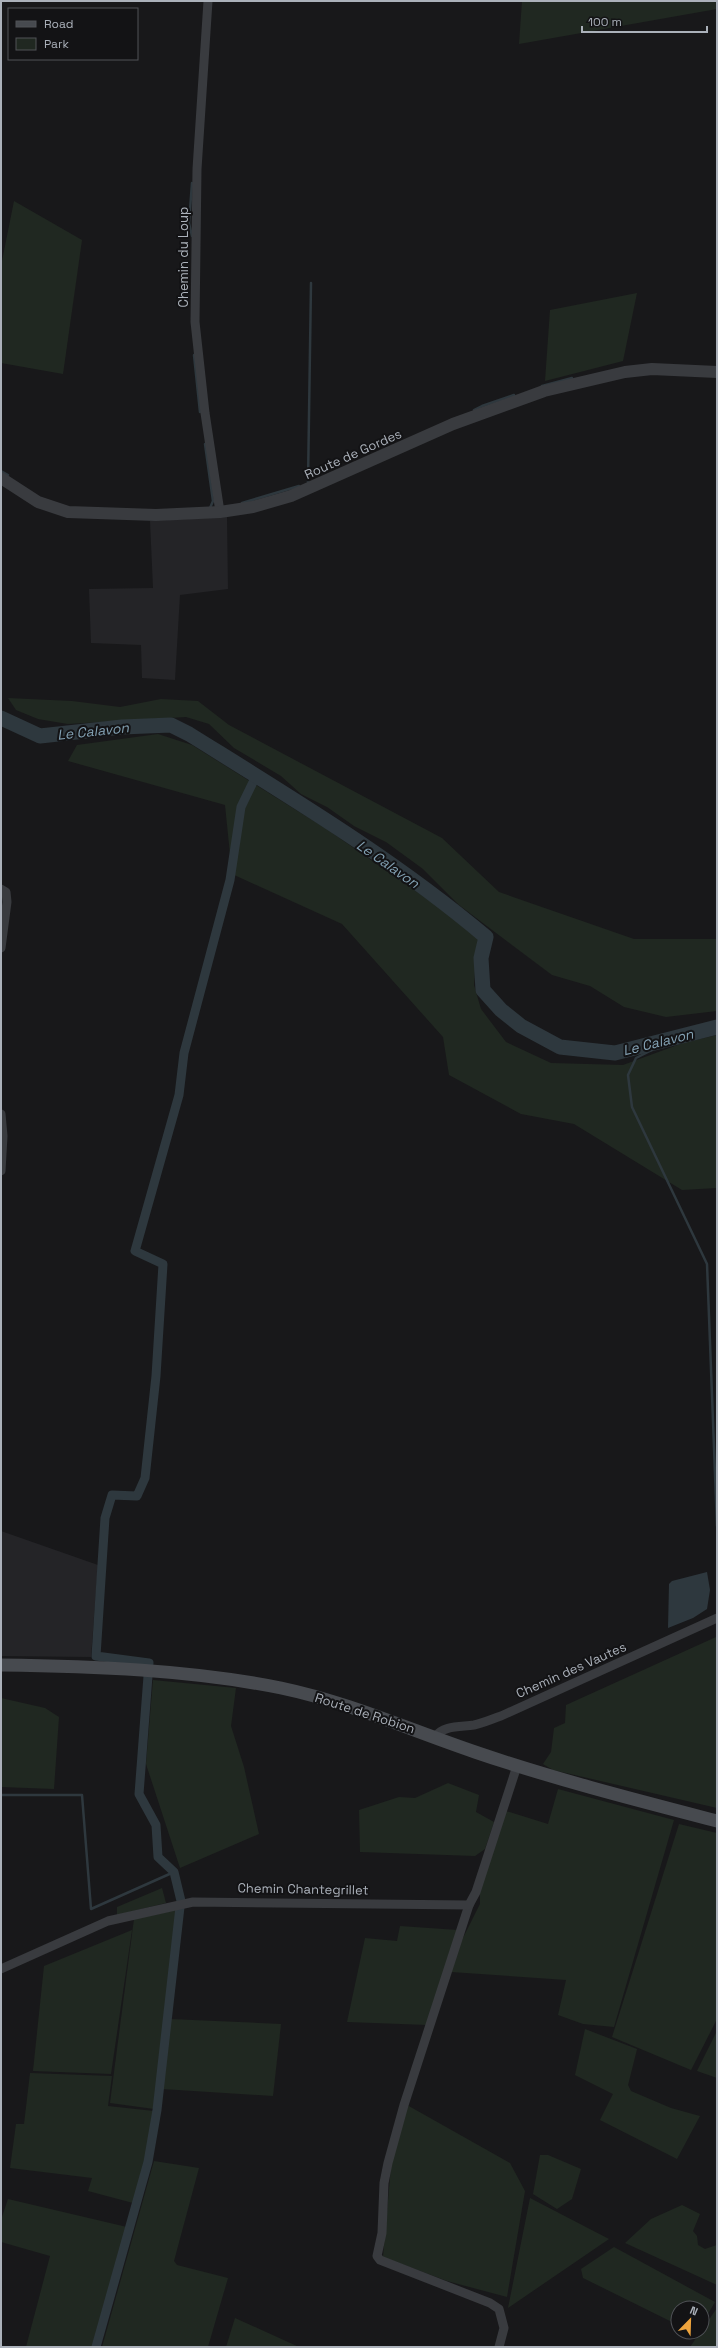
<svg xmlns="http://www.w3.org/2000/svg" width="718" height="2348" font-family="'Space Grotesk',sans-serif">
<style>
.built{fill:#242427}
.green{fill:#202821}
.water{fill:#2e383e}
.lines{fill:none;stroke-linecap:round;stroke-linejoin:round}
.stream{stroke:#2e383e;stroke-width:2.5}
.canal{stroke:#2e383e;stroke-width:9}
.river{stroke:#2e383e;stroke-width:15}
.minor{stroke:#393b3f;stroke-width:9}
.tertiary{stroke:#393b3f;stroke-width:12}
.secondary{stroke:#474a4f;stroke-width:13}
.labels{text-anchor:middle;dominant-baseline:central;stroke-width:4;stroke-linejoin:round;paint-order:stroke}
.street-label{font-size:13px;fill:#abb1ba;stroke:#131315}
.water-label{font-size:14px;font-style:italic;fill:#83a1b3;stroke:#131315}
</style>
<rect width="100%" height="100%" fill="#18181a"/>
<g class="built">
<path d="M227,517l1,72 -48,6 -5,85 -33,-2 -1,-33 -50,-2 -2,-54 64,-1 -3,-67z"/>
<path d="M1,1531l97,34 -7,92 -90,-1z"/>
</g>
<g class="green">
<path d="M522,1h195v8l-198,35z"/>
<path d="M14,201l68,39 -19,134 -62,-11v-97z"/>
<path d="M637,293l-14,68 -78,20 5,-71z"/>
<path d="M8,698l64,3 48,6 41,-8 37,2 31,24 213,113 57,54 135,47h83v72l-51,6 -42,-10 -34,-21 -38,-11 -93,-70 -36,-36 -37,-27 -32,-16 -27,-19 -26,-13 -20,-18 -47,-28 -25,-24 -23,-7 -118,7 -30,-5 -22,-9z"/>
<path d="M158,734l34,11 133,83 157,109 -6,18 -2,30 7,24 25,33 45,21 72,2 60,-22 34,-8v153l-35,2 -108,-66 -53,-10 -72,-39 -6,-38 -101,-113 -110,-50 -7,-69 -157,-44 9,-16z"/>
<path d="M716,1637l1,171 -164,-38 -10,-6 8,-12 3,-24 11,-5 1,-18z"/>
<path d="M153,1680l83,8 -5,38 13,41 15,67 -79,34 -34,-104z"/>
<path d="M1,1698l44,10 14,9 -5,72 -53,-2z"/>
<path d="M448,1783l31,12 -3,17 18,10 -9,27 -10,7 -115,-4 -1,-42 40,-13 16,1z"/>
<path d="M558,1789l116,31 -60,207 -31,-3 -25,-9 8,-35 -115,-8 10,-30 19,-38v-15l26,-78 42,13z"/>
<path d="M679,1824l38,9v186l-26,51 -79,-33z"/>
<path d="M162,1888l4,15 -49,12v-8z"/>
<path d="M177,1910l-23,199 -44,-6 24,-184z"/>
<path d="M400,1926l58,4 -31,95 -80,-3 18,-84 32,3z"/>
<path d="M132,1930l-21,144 -78,-3 11,-105z"/>
<path d="M170,2019l111,5 -8,72 -111,-7z"/>
<path d="M585,2029l52,20 -9,36 3,6 40,17 29,8 -23,43 -77,-39 13,-26 -38,-19z"/>
<path d="M717,2031v47l-20,-7z"/>
<path d="M30,2073l82,3 -4,30 46,5 -9,49 -12,43 -45,-12 4,-13 -82,-10 6,-44h8z"/>
<path d="M407,2105l103,58 15,28 -18,106 -60,-16 -64,-24 8,-91z"/>
<path d="M540,2155h8l33,14 -9,30 -15,10 -24,-15z"/>
<path d="M154,2161l45,7 -25,93 3,4 51,13 -20,69h-106z"/>
<path d="M530,2198l79,41 -101,69z"/>
<path d="M8,2199l119,28 -35,120h-66l24,-91 -49,-14v-22z"/>
<path d="M682,2205l18,9 -7,17 4,5 1,9 7,4 12,-4v40l-92,-42 26,-24z"/>
<path d="M614,2247l101,55 -13,22v-16h-24v17l-95,-47 -2,-9z"/>
<path d="M717,2308v39h-27z"/>
<path d="M235,2318l64,29h-73z"/>
</g>
<path class="water" d="M707,1572l3,18 -3,19 -14,9 -25,10 1,-44 3,-3z"/>
<g class="lines">
<g class="stream">
<path d="M192,236l-3,-13 3,-40"/>
<path d="M194,355l6,57"/>
<path d="M542,386l30,-8"/>
<path d="M474,410l8,-4 32,-11"/>
<path d="M205,444l8,57 -3,7"/>
<path d="M1,471l7,4"/>
<path d="M308,482l3,-199"/>
<path d="M242,503l57,-17"/>
<path d="M656,1041l-2,8 -18,9 -8,17 4,32 75,157 10,262"/>
<path d="M1,1795h81l9,114 83,-37"/>
</g>
<g class="canal">
<path d="M181,1901l-7,-29 -16,-15 -2,-32 -17,-31 10,-131 -53,-7 9,-138 7,-23 25,1 8,-18 11,-102 7,-112 -28,-13 44,-156 5,-42 46,-173 11,-73 15,-31"/>
<path d="M96,2347l52,-185 9,-52 23,-203"/>
</g>
<path class="river" d="M1,718l39,18 82,-9 49,-2 18,9c101,63 206,126 297,203l-5,21 2,32 18,20 20,16 39,21 55,6 102,-26"/>
<g class="minor">
<path d="M208,1l-11,168 -2,153 10,91 15,99"/>
<path d="M1,889l5,3 1,10 -6,46"/>
<path d="M1,1114l2,22 -2,35"/>
<path d="M435,1737c8,-12 26,-10 39,-12 9,-2 18,-6 27,-9l216,-98"/>
<path d="M469,1905l-65,200 -16,58 -4,20 -2,50 -5,23 3,4 110,43 9,6 5,19 -5,19"/>
<path d="M1,1969l107,-48 85,-19 276,3 7,-13 41,-126"/>
</g>
<path class="tertiary" d="M1,478l37,24 30,10 88,3 64,-3 33,-5 38,-11 162,-72 91,-33 81,-19 27,-3 65,3"/>
<path class="secondary" d="M1,1665c91,1 191,5 280,23 67,14 129,42 194,64 79,27 161,48 242,69"/>
</g>
<g class="labels">
<g class="street-label">
<text transform="translate(183 257) rotate(-90)">Chemin du Loup</text>
<text transform="translate(353 454) rotate(-24)">Route de Gordes</text>
<text transform="translate(571 1670) rotate(-24)">Chemin des Vautes</text>
<text transform="translate(365 1713) rotate(18)">Route de Robion</text>
<text transform="translate(303 1889) rotate(1)">Chemin Chantegrillet</text>
</g>
<g class="water-label">
<text transform="translate(93 731) rotate(-6)">Le Calavon</text>
<text transform="translate(388 864) rotate(35)">Le Calavon</text>
<text transform="translate(658 1042) rotate(-14)">Le Calavon</text>
</g>
</g>
<rect width="718" height="2348" fill="none" stroke="#abb1ba" stroke-width="4"/>
<rect x="8" y="8" width="130" height="52" fill="#131315" stroke="#505257"/>
<rect x="16" y="21" width="20" height="6" fill="#474a4f" stroke="#505257"/>
<text x="44" y="28" font-size="12" fill="#abb1ba">Road</text>
<rect x="16" y="38" width="20" height="12" fill="#202821" stroke="#505257"/>
<text x="44" y="48" font-size="12" fill="#abb1ba">Park</text>
<g transform="translate(690 2320) rotate(23)"><circle r="19" fill="#131315" stroke="#505257"/>
<path d="M0-3L7 15L0 10L-7 15Z" fill="#eea43d"/>
<text y="-6" font-size="11" font-weight="bold" text-anchor="middle" fill="#abb1ba">N</text>
</g>
<path d="M582 26v6h125v-6" fill="none" stroke="#abb1ba" stroke-width="2"/>
<text x="588" y="26" font-size="12" fill="#abb1ba" stroke="#131315" stroke-width="3" paint-order="stroke">100 m</text>
</svg>
